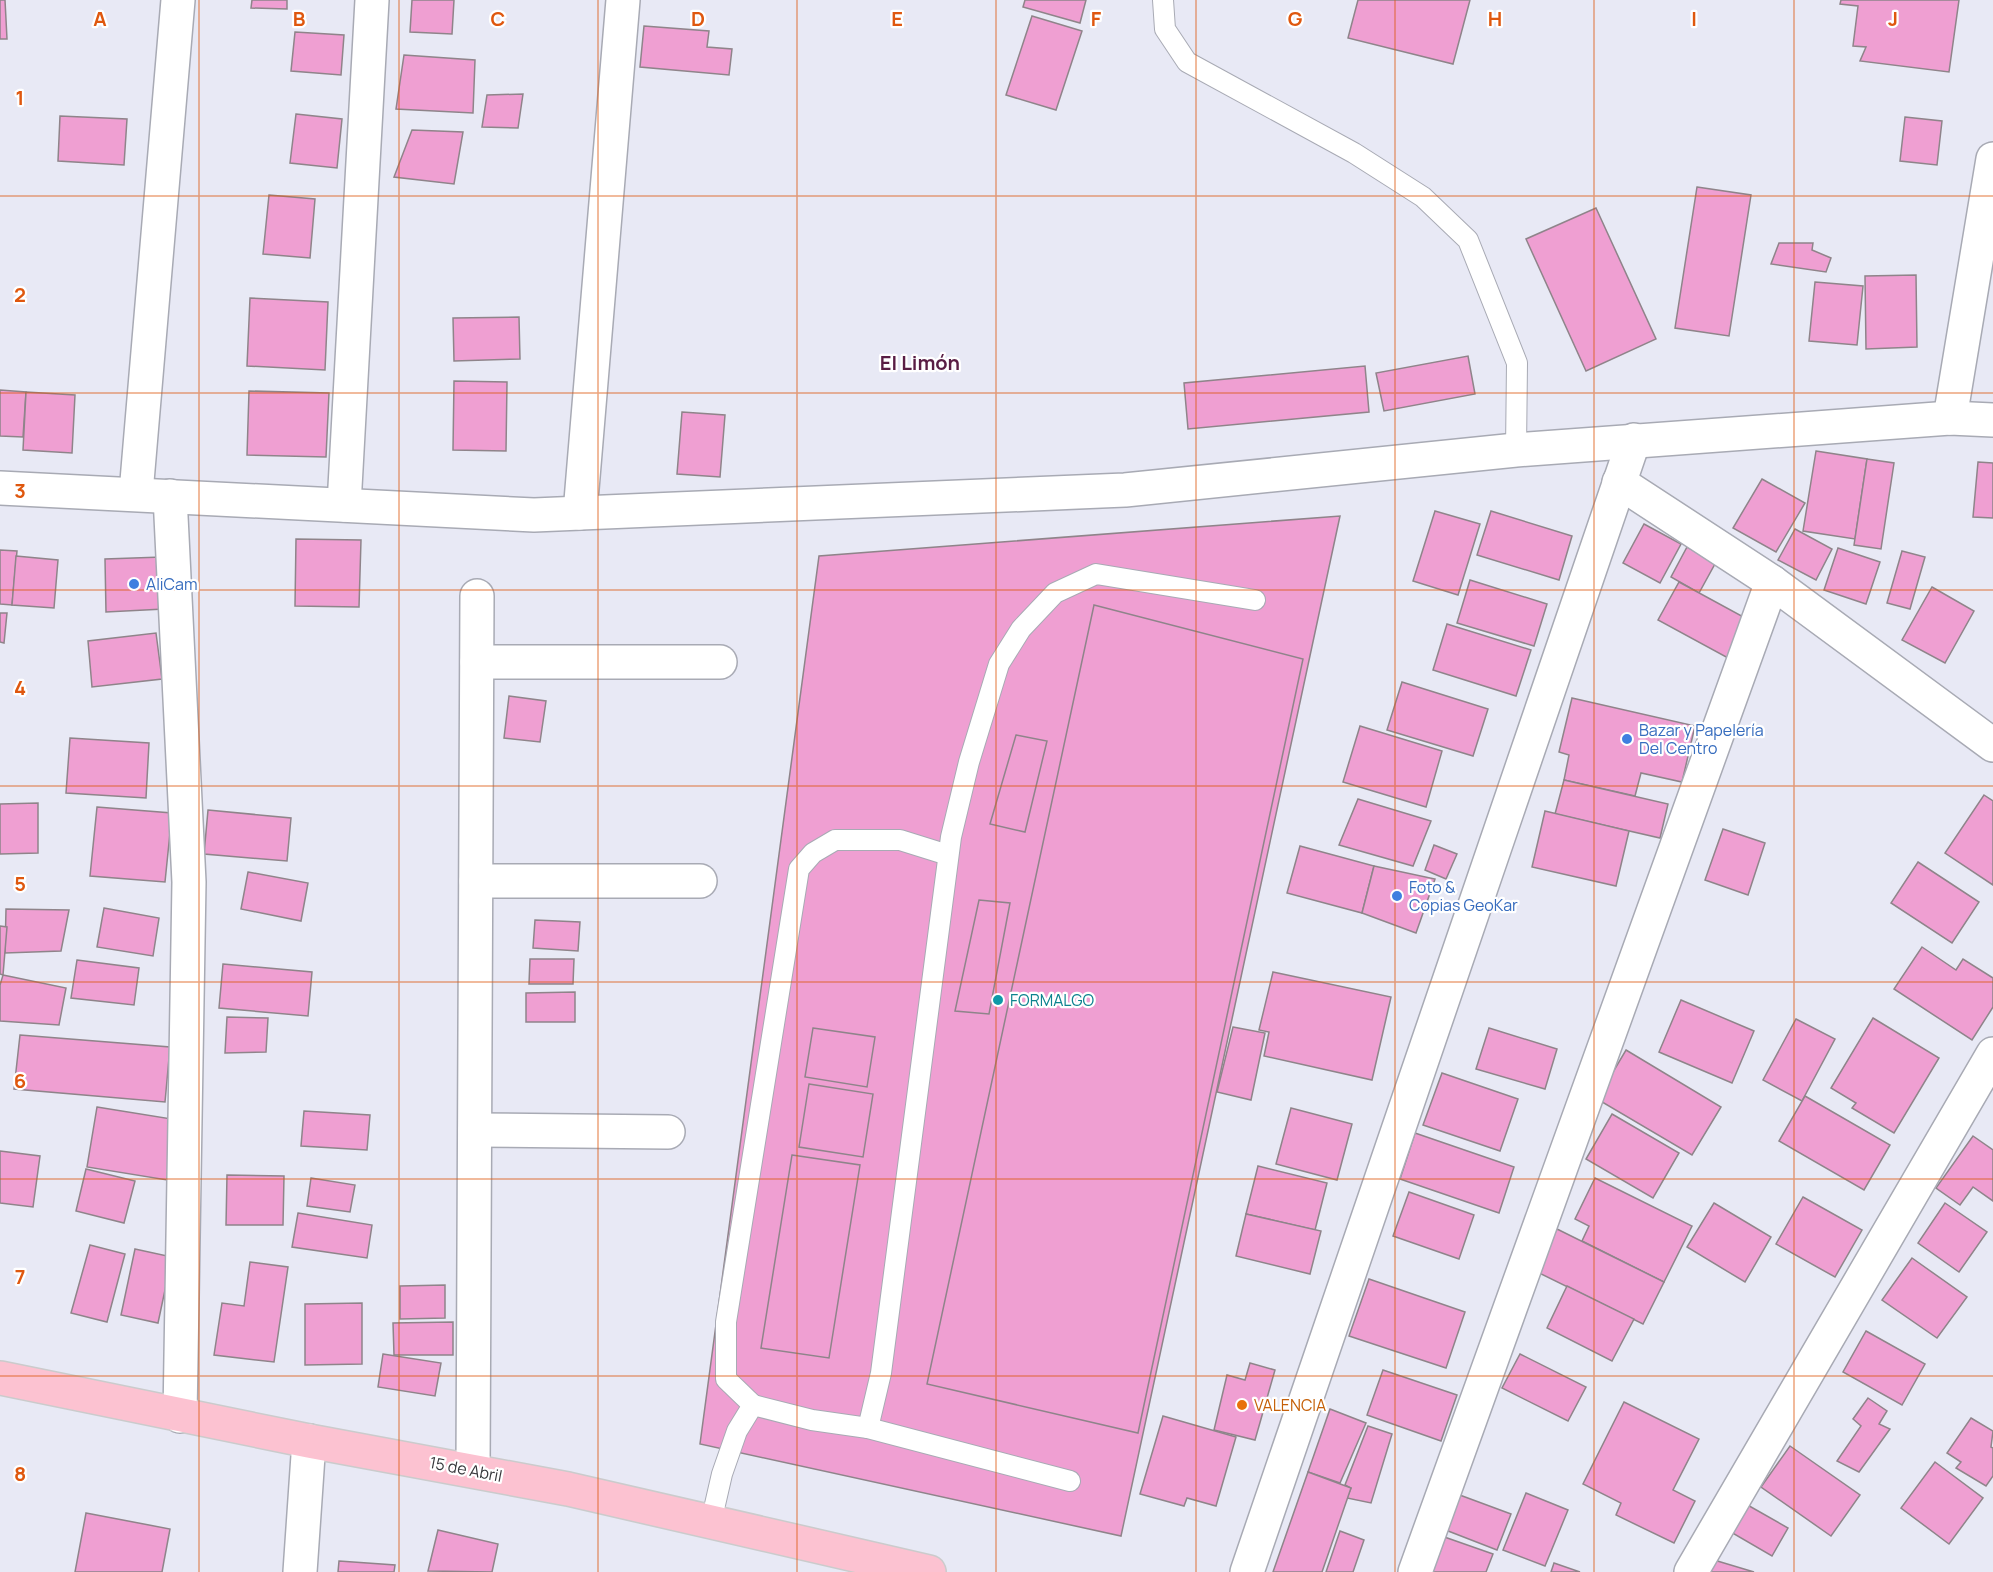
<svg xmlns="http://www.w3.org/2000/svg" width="1993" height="1572" font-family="Manrope,sans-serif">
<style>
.building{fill:#ef9fd2;stroke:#8f848a;stroke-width:1.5}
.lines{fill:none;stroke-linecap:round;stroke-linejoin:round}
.service-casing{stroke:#a8aab4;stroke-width:22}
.minor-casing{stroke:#a8aab4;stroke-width:36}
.primary-casing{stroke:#cbcbcc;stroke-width:36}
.service{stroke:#fff;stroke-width:20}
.minor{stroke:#fff;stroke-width:33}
.primary{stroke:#fcc2d1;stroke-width:33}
.grid{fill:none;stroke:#df570e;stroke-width:1.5;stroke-opacity:0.55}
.shop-dot{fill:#3f7fe0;stroke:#fff;stroke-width:2}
.culture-dot{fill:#0f9aa8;stroke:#fff;stroke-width:2}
.food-dot{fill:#e8710a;stroke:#fff;stroke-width:2}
.labels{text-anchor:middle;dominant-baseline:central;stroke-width:4.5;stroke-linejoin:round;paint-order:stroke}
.shop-label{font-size:16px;fill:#366cbe;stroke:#fff;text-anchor:start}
.culture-label{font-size:16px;fill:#0d838f;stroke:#fff;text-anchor:start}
.food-label{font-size:16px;fill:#c56008;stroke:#fff;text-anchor:start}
.street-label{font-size:16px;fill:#37383c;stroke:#fff}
.quarter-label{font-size:20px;font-weight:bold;fill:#591d44;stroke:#fff}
.grid-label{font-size:20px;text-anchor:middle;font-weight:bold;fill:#df570e;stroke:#fff;stroke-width:4.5;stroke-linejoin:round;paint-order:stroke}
</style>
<rect width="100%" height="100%" fill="#e8e9f5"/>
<g class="building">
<path d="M0,0h5l2,39h-7z"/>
<path d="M252,0h35v9l-36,-1z"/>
<path d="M412,0h42l-2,34 -42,-2z"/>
<path d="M1025,0h61l-6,23 -57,-16z"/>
<path d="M1358,0h112l-17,64 -105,-26z"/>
<path d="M1841,0h118l-10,72 -89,-11 6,-14 -13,-1 5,-40 -18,-2z"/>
<path d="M1032,16l50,15 -26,79 -50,-15z"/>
<path d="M644,26l65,5 -2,16 25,2 -3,26 -89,-8z"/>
<path d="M295,32l49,3 -3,40 -50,-4z"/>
<path d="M404,55l71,5 -2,53 -77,-4z"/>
<path d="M523,94l-5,34 -36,-1 5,-32z"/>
<path d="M296,114l46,5 -5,49 -47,-5z"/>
<path d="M60,116l67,3 -3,46 -66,-4z"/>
<path d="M1905,117l37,4 -5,44 -37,-4z"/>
<path d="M412,130l51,2 -9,52 -60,-7z"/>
<path d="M1697,187l54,8 -22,141 -54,-8z"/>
<path d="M269,195l46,4 -5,59 -47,-4z"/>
<path d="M1596,208l60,131 -70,32 -60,-132z"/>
<path d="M1779,243h34l-1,7 19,8 -5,14 -55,-8z"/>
<path d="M1916,275l1,72 -51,2 -1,-73z"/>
<path d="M1815,282l48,4 -6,59 -48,-4z"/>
<path d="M250,298l78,4 -3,68 -78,-4z"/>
<path d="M519,317l1,42 -66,2 -1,-43z"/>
<path d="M1468,356l7,38 -91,17 -8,-38z"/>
<path d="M1365,366l4,46 -181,17 -4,-46z"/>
<path d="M454,381l53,1 -1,69 -53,-1z"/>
<path d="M0,390l26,2 -3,45 -23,-1z"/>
<path d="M249,391l80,2 -3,64 -79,-2z"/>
<path d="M26,392l49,3 -3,58 -49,-3z"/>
<path d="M682,412l43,3 -5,62 -43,-3z"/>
<path d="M1816,451l51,8 -12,80 -52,-8z"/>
<path d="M1867,459l27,4 -13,86 -27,-4z"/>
<path d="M1978,462l15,1v55l-20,-1z"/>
<path d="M1762,479l43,24 -29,49 -43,-24z"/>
<path d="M1435,511l45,13 -22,71 -45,-14z"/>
<path d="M1491,511l81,25 -13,44 -82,-25z"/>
<path d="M1340,516l-219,1020 -421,-92 119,-888z"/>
<path d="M1644,524l37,20 -21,39 -37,-20z"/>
<path d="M1795,529l37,20 -16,31 -38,-20z"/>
<path d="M296,539l65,1 -2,67 -64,-1z"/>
<path d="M1687,547l29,15 -17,31 -28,-16z"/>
<path d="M1838,548l42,14 -14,42 -42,-14z"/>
<path d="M0,550l17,1 -5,54 -12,-1z"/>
<path d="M1902,551l23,6 -15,52 -23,-6z"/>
<path d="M16,556l42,4 -4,48 -42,-3z"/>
<path d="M162,557l2,52 -58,3 -1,-53z"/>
<path d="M1470,580l77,24 -13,42 -77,-23z"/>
<path d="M1679,582l70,38 -21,38 -70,-38z"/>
<path d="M1932,587l42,24 -29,52 -43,-23z"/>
<path d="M1094,605l209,54 -165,774 -211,-49z"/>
<path d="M0,613h7l-3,30 -4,-1z"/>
<path d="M1447,624l84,26 -15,46 -83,-26z"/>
<path d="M156,633l6,46 -70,8 -4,-46z"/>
<path d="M1402,682l86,27 -15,47 -86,-26z"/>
<path d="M509,696l37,5 -6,41 -36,-4z"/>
<path d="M1572,698l123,28 -13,56 -41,-9 -6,23 -71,-16 5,-25 -10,-3z"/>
<path d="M1360,726l82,25 -16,56 -83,-25z"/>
<path d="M1016,735l31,6 -22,91 -35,-8z"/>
<path d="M70,738l79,5 -3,55 -80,-5z"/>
<path d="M1564,780l104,24 -8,34 -105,-24z"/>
<path d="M1984,795l9,6v84l-48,-32z"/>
<path d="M1358,799l73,22 -18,45 -74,-21z"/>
<path d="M38,803v50l-38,1v-50z"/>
<path d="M97,807l75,6 -7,69 -75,-6z"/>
<path d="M208,810l83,8 -4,43 -83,-7z"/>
<path d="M1545,811l84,20 -13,55 -84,-19z"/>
<path d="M1723,829l42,14 -17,52 -43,-15z"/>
<path d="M1434,845l23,9 -11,25 -21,-9z"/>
<path d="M1300,846l74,20 -12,47 -75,-20z"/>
<path d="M1918,862l61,40 -27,41 -61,-40z"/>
<path d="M1374,866l61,13 -19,54 -54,-20z"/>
<path d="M248,872l60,11 -7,38 -60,-12z"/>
<path d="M979,900l31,3 -21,111 -34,-3z"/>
<path d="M104,908l55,10 -6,38 -56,-9z"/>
<path d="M6,909l63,1 -8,41 -56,2z"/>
<path d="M535,920l45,2 -2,29 -45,-3z"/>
<path d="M0,926l7,1 -4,48 -3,-1z"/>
<path d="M1922,947l34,23 7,-11 30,19v29l-21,33 -78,-51z"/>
<path d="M530,959h44l-1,25h-44z"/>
<path d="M77,960l62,8 -5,37 -63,-7z"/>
<path d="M223,964l89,8 -4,44 -89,-8z"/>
<path d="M1273,972l118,25 -19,83 -108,-24 5,-24 -10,-2z"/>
<path d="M3,975l63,13 -7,37 -59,-4v-36z"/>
<path d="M575,992v30h-49v-29z"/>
<path d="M1681,1000l73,31 -22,52 -73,-31z"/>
<path d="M227,1017l41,1 -2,34 -41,1z"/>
<path d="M1873,1018l66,40 -45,75 -42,-25 4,-5 -25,-15z"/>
<path d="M1796,1019l39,20 -33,62 -39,-21z"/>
<path d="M1233,1027l32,6 -14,67 -34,-8z"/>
<path d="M813,1028l62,9 -8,50 -62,-10z"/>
<path d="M1489,1028l68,21 -12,40 -69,-20z"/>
<path d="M20,1035l150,12 -5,55 -151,-13z"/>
<path d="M1626,1050l95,57 -29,48 -95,-56z"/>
<path d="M1442,1073l76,26 -18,52 -77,-26z"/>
<path d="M809,1084l64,10 -10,63 -64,-10z"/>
<path d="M1805,1096l85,49 -26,45 -85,-49z"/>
<path d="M97,1107l81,13 -11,60 -80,-13z"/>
<path d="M1291,1108l61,16 -15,56 -61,-16z"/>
<path d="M304,1111l66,4 -3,35 -66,-4z"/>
<path d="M1612,1114l67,39 -26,45 -67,-39z"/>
<path d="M1415,1133l99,34 -15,46 -99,-34z"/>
<path d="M1973,1136l20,14v51l-20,-14 -13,18 -24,-17z"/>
<path d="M0,1151l40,5 -7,51 -33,-4z"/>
<path d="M792,1155l68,10 -31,193 -68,-10z"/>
<path d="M1258,1166l69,17 -12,47 -69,-16z"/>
<path d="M86,1169l49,12 -11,42 -48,-12z"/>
<path d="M227,1175l57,1 -1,49h-57z"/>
<path d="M311,1178l44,7 -5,27 -43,-6z"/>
<path d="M1595,1178l97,48 -28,56 -82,-41 7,-15 -14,-7z"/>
<path d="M1409,1192l65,23 -15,44 -66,-23z"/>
<path d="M1803,1197l59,33 -27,47 -59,-33z"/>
<path d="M1714,1203l57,34 -26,45 -58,-35z"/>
<path d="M1945,1203l42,29 -28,40 -41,-29z"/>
<path d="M298,1213l74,12 -5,33 -75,-11z"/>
<path d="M1246,1214l75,17 -11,43 -74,-18z"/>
<path d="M1557,1229l107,53 -21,42 -108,-53z"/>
<path d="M90,1245l35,9 -18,68 -36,-9z"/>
<path d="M135,1249l37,8 -14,66 -37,-8z"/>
<path d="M1912,1258l55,39 -30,41 -55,-38z"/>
<path d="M250,1262l38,5 -14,95 -60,-7 8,-52 22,3z"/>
<path d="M1369,1279l96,33 -19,56 -97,-32z"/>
<path d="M445,1285v33l-45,1v-33z"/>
<path d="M1567,1286l67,33 -22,42 -65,-33z"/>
<path d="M362,1303v61l-57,1v-61z"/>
<path d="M453,1322v33h-59l-1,-32z"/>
<path d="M1866,1331l59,33 -23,41 -59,-33z"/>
<path d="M383,1354l58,9 -6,33 -57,-9z"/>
<path d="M1520,1354l66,33 -18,34 -66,-33z"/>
<path d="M1250,1363l25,7 -20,70 -41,-10 13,-55 18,5z"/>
<path d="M1383,1370l74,25 -16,46 -74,-26z"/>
<path d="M1868,1398l19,13 -8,13 11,5 -31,43 -22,-11 24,-35 -8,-7z"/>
<path d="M1624,1402l75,37 -26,51 22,11 -21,42 -58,-28 5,-12 -38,-19z"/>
<path d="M1330,1409l36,14 -26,60 -32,-11z"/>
<path d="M1163,1416l73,21 -20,69 -29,-8 -3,8 -44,-12z"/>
<path d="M1971,1418l22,13 -2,16 2,1v28l-7,10 -30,-18 5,-6 -14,-9z"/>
<path d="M1368,1426l24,8 -21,69 -24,-5 4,-10 -6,-3z"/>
<path d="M1790,1446l70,49 -29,41 -70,-49z"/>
<path d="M1935,1462l48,36 -34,46 -48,-36z"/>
<path d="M1308,1472l43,16 -29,84h-49z"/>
<path d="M1526,1493l42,17 -23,56 -42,-16z"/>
<path d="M1457,1494l54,20 -14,36 -54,-21z"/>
<path d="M1744,1503l44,25 -16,28 -43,-25z"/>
<path d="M86,1513l84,16 -8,43h-87z"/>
<path d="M438,1530l60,14 -6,28 -64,-1z"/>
<path d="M1340,1531l24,9 -11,32h-27z"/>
<path d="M1433,1533l60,21 -7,18h-67z"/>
<path d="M1714,1560l40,12h-44z"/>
<path d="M339,1561l56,4 -1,7h-56z"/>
<path d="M1554,1563l26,9h-29z"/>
</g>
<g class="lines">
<defs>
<g id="service">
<path d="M1163,0l2,29 22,33 167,91 69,44 45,43 49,123 -1,87"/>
<path d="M753,1405l-27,-26v-57l73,-453 14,-16 22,-13h65l48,15"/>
<path d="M868,1428l202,53"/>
<path d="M711,1522l11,-48 15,-43 16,-26 59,15 56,8 13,-55 70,-536 18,-75 30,-98 22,-35 34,-36 41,-19 159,26"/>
</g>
<g id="minor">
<path d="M1950,418l43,-259"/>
<path d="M1619,482l153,100 221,163"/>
<path d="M0,488l534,27 591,-25 391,-40 434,-32 43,2"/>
<path d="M136,493l42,-493"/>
<path d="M170,496l19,386 -9,534"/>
<path d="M344,505l28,-505"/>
<path d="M580,513l43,-513"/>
<path d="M477,662h243"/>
<path d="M476,881h224"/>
<path d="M475,1130l193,2"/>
<path d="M473,1470l4,-874"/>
<path d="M300,1572l9,-131"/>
<path d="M1247,1572l387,-1132"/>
<path d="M1415,1572l357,-990"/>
<path d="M1691,1572l302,-518"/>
</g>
<path id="primary" d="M0,1378l309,63 259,48 361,83"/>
</defs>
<use href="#service" class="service-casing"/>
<use href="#minor" class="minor-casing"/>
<use href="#primary" class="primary-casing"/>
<use href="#service" class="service"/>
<use href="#minor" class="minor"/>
<use href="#primary" class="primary"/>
</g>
<path class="grid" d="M199,0v1572M399,0v1572M598,0v1572M797,0v1572M996,0v1572M1196,0v1572M1395,0v1572M1594,0v1572M1794,0v1572M0,196h1993M0,393h1993M0,590h1993M0,786h1993M0,982h1993M0,1179h1993M0,1376h1993"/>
<g class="shop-dot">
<circle cx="134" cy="584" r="6"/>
<circle cx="1627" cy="739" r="6"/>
<circle cx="1397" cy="896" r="6"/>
</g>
<circle class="culture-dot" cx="998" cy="1000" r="6"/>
<circle class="food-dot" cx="1242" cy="1405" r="6"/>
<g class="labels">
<g class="shop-label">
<text x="146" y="584">AliCam</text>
<text x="1639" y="730">Bazar y Papelería<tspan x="1639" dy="18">Del Centro</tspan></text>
<text x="1409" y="887">Foto &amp;<tspan x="1409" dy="18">Copias GeoKar</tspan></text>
</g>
<g class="culture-label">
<text x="1010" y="1000">FORMALGO</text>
</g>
<g class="food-label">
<text x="1254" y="1405">VALENCIA</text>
</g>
<g class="street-label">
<text transform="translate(466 1469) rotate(11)">15 de Abril</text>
</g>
<g class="quarter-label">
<text x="920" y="362">El Limón</text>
</g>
</g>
<g class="grid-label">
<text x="100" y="26">A</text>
<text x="299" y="26">B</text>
<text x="498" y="26">C</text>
<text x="698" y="26">D</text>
<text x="897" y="26">E</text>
<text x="1096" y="26">F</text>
<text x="1295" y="26">G</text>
<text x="1495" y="26">H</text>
<text x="1694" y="26">I</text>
<text x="1893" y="26">J</text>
<text x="20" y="105">1</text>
<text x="20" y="302">2</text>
<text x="20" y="498">3</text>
<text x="20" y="695">4</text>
<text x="20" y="891">5</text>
<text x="20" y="1088">6</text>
<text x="20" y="1284">7</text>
<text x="20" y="1481">8</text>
</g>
</svg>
